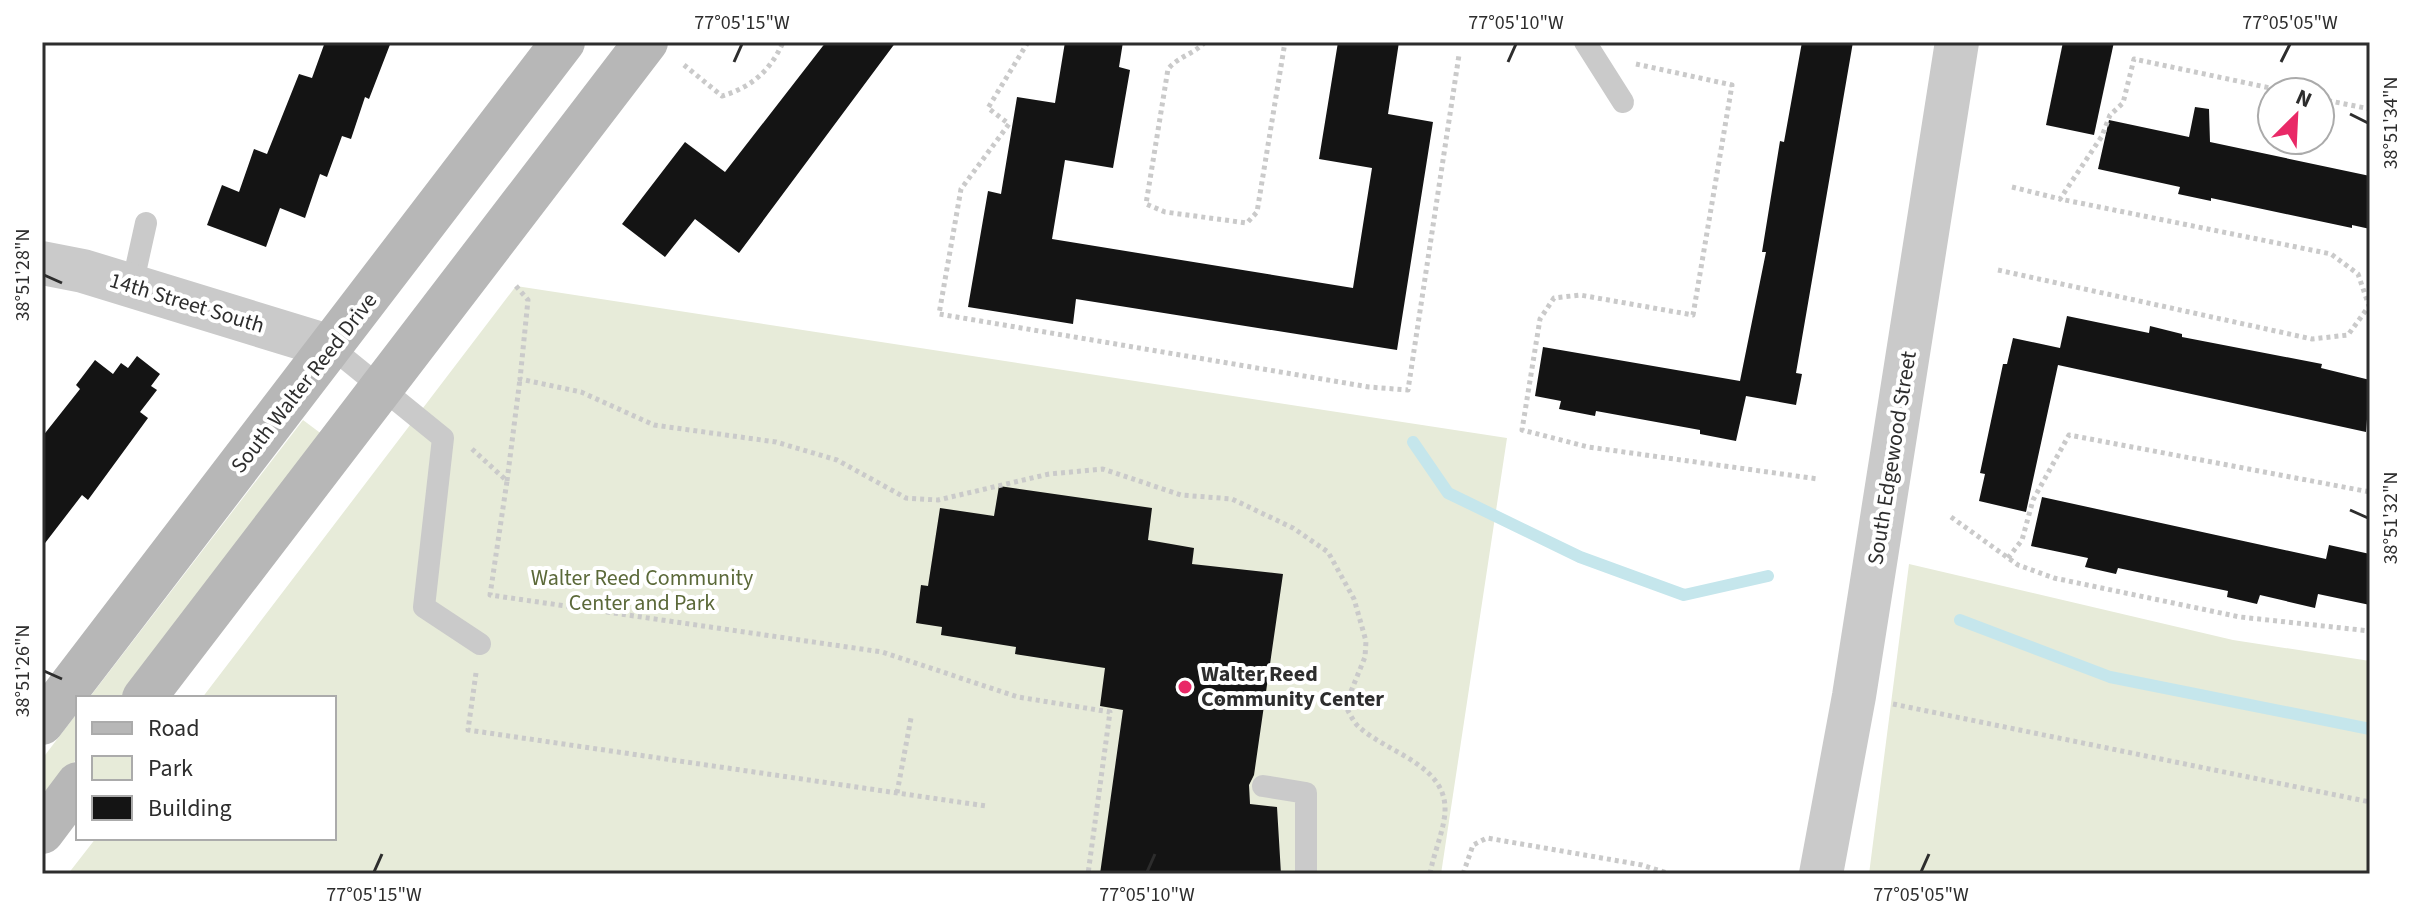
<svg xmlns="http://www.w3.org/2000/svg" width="2412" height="916" font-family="'Source Sans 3',sans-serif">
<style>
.green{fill:#e7ebd9}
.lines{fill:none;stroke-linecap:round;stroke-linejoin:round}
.stream{stroke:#c5e6ec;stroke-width:12}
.building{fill:#141414}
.path{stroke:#cacaca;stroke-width:5;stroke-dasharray:4 4;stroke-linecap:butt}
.lane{stroke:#cacaca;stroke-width:22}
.street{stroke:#cacaca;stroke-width:44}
.secondary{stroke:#b7b7b7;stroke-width:44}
.ticks{fill:none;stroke:#2d2d2d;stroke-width:3}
.poi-dot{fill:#e92967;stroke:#fff;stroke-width:3}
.labels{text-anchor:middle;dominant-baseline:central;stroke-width:8;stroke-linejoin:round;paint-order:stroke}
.street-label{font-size:22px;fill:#2d2d2d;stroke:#fff}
.park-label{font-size:22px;fill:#5b6939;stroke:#fff}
.poi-label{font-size:22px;font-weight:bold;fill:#2d2d2d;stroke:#fff;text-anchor:start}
.neatline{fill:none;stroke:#2d2d2d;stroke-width:3}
.ticks-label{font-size:20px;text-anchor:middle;fill:#2d2d2d}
</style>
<rect width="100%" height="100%" fill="#fff"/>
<g class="green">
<path d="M516,286l991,152 -66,436h-1373l28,-36h238v-140h-132z"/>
<path d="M303,420l20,15 -200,263h-34z"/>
<path d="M1909,564l324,76 137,21v213h-501z"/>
<path d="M78,712v45l-36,47v-45z"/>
</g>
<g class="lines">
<g class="stream">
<path d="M1413,442l35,51 132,64 104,38 84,-19"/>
<path d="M1960,620l150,57 260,52"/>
</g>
</g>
<g class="building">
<path d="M325,42h66l-22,57 -4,-2 -14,42 -9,-3 -15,41 -7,-3 -15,44 -25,-10 -14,39 -59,-22 15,-40 17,7 15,-43 13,5 32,-80 13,4z"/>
<path d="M826,42h70l-157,211 -44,-34 -30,38 -43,-33 63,-82 40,30z"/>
<path d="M1065,42h58l-4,25 11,3 -17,98 -48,-8 -13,79 301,49 19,-120 -53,-9 19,-117h61l-11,72 45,8 -36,228 -321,-51 -3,25 -105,-17 20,-116 13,3 16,-97 38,6z"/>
<path d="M1802,42h51l-57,331 6,1 -6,31 -50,-9 -10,45 -36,-7v-4l-104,-19 -1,5 -36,-7 2,-8 -26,-5 8,-49 197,34 26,-129h-4l18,-111 4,1z"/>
<path d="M2063,42h51l-20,93 -48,-10z"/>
<path d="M2195,107l14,2 1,33 160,34v53l-18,-4v3l-141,-30v3l-33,-7 2,-7 -82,-18 11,-49 80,17z"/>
<path d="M2067,316l82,17 1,-7 32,8v3l140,27 -1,4 49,12 -4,52 -308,-67 -32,147 -47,-11 6,-27 -5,-1 23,-109h4l6,-26 47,10z"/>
<path d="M137,356l23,18 -9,12 6,4 -17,22 8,6 -60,82 -6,-5 -40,52v-110l38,-48 -4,-4 19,-25 18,14 8,-11 7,5z"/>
<path d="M999,486l153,22 -4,32 46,8 -2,16 91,10 -29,201 -5,10 1,19 27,3 4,67h-181l23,-164 -23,-4 5,-38 -90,-14 1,-7 -75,-12 1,-8 -26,-4 5,-38 7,1 12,-78 54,8z"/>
<path d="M2042,497l284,62 3,-14 41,9v51l-52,-11 -3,14 -55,-13 -3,9 -30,-7 1,-6 -110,-23 -2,6 -31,-7 3,-9 -57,-12z"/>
</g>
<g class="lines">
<g class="path">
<path d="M1028,42l-40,66 21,16 -48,65 -22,125 430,73 39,3 51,-335"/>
<path d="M1205,42c-11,12 -26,14 -37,27l-22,135 19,8 82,11 10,-11 28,-170"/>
<path d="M1636,64l96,21 -39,230 -113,-20 -26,3 -14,21 -18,111 66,17 230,32"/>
<path d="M684,65l38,31c30,-9 49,-26 61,-54"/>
<path d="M2320,99l50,10"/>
<path d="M2012,187l48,12 42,-63 8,-21 13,-12 11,-44 155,33"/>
<path d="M1998,270l314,69 36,-4 21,-29 -11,-32 -27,-20 -271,-55"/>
<path d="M516,286l12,14 -8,79 61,13 73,33 122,17 61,18 69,38 32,2 111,-26 54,-5 78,26 51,4 61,29 35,24 26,47 12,42 -1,16 -20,49c5,7 8,16 14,21 31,28 95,39 85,93 -3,18 -11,36 -14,54"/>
<path d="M472,449l35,32 -17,114 392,57 136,45 92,15 -22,162"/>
<path d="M507,481l13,-102"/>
<path d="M1951,517l67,48 36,13 186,39 130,14"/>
<path d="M2008,558l14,-18 11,-40 36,-65 301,57"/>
<path d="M476,673l-8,57 518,76"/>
<path d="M1893,704l477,98"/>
<path d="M897,793l14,-75"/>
<path d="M1463,874l10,-29 14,-7 155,27 28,9"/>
</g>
<g class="lane">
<path d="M1585,42l38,60"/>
<path d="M132,286l14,-63"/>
<path d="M331,347l112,91 -19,169 56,37"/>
<path d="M1263,786l43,7v81"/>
</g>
<g class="street">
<path d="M42,263l41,8 248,76"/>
<path d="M1821,874l33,-178 103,-654"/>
</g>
<g class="secondary">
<path d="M144,698l502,-656"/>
<path d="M42,723l521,-681"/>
<path d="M42,832l36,-48"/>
</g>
</g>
<path class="ticks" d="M734,62l8,-18M1508,62l8,-18M2281,62l9,-18M2350,114l18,9M44,275l18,8M2350,510l18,8M44,671l18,8M374,872l8,-18M1147,872l8,-18M1921,872l8,-18"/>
<circle class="poi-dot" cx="1185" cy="687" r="8"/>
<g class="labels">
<g class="street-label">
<text transform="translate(187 303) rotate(17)">14th Street South</text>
<text transform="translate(304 383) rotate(-52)">South Walter Reed Drive</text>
<text transform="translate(1892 458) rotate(-81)">South Edgewood Street</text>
</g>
<g class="park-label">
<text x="642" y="578">Walter Reed Community<tspan x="642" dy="25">Center and Park</tspan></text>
</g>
<g class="poi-label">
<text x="1201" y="674">Walter Reed<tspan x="1201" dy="25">Community Center</tspan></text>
</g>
</g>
<rect width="2412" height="916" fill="none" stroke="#ffffff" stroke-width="88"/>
<rect x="76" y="696" width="260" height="144" fill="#ffffff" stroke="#ababab" stroke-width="2"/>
<rect x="92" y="722" width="40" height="12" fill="#b7b7b7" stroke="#ababab" stroke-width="2"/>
<text x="148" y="736" font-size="24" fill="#2d2d2d">Road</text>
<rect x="92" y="756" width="40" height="24" fill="#e7ebd9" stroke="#ababab" stroke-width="2"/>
<text x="148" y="776" font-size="24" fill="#2d2d2d">Park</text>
<rect x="92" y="796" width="40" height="24" fill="#141414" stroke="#ababab" stroke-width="2"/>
<text x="148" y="816" font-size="24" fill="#2d2d2d">Building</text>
<g transform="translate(2296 116) rotate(24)"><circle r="38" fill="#ffffff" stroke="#ababab" stroke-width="2"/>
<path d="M0-6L14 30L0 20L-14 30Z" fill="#e92967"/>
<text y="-12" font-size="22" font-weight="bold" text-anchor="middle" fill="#2d2d2d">N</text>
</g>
<rect x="44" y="44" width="2324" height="828" class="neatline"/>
<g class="ticks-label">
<text x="742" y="29">77°05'15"W</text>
<text x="1516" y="29">77°05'10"W</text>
<text x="2290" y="29">77°05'05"W</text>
<text transform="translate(2390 123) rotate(-90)" y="7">38°51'34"N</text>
<text transform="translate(22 275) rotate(-90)" y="7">38°51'28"N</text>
<text transform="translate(2390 518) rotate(-90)" y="7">38°51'32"N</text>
<text transform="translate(22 671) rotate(-90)" y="7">38°51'26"N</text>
<text x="374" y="901">77°05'15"W</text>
<text x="1147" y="901">77°05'10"W</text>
<text x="1921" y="901">77°05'05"W</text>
</g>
</svg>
